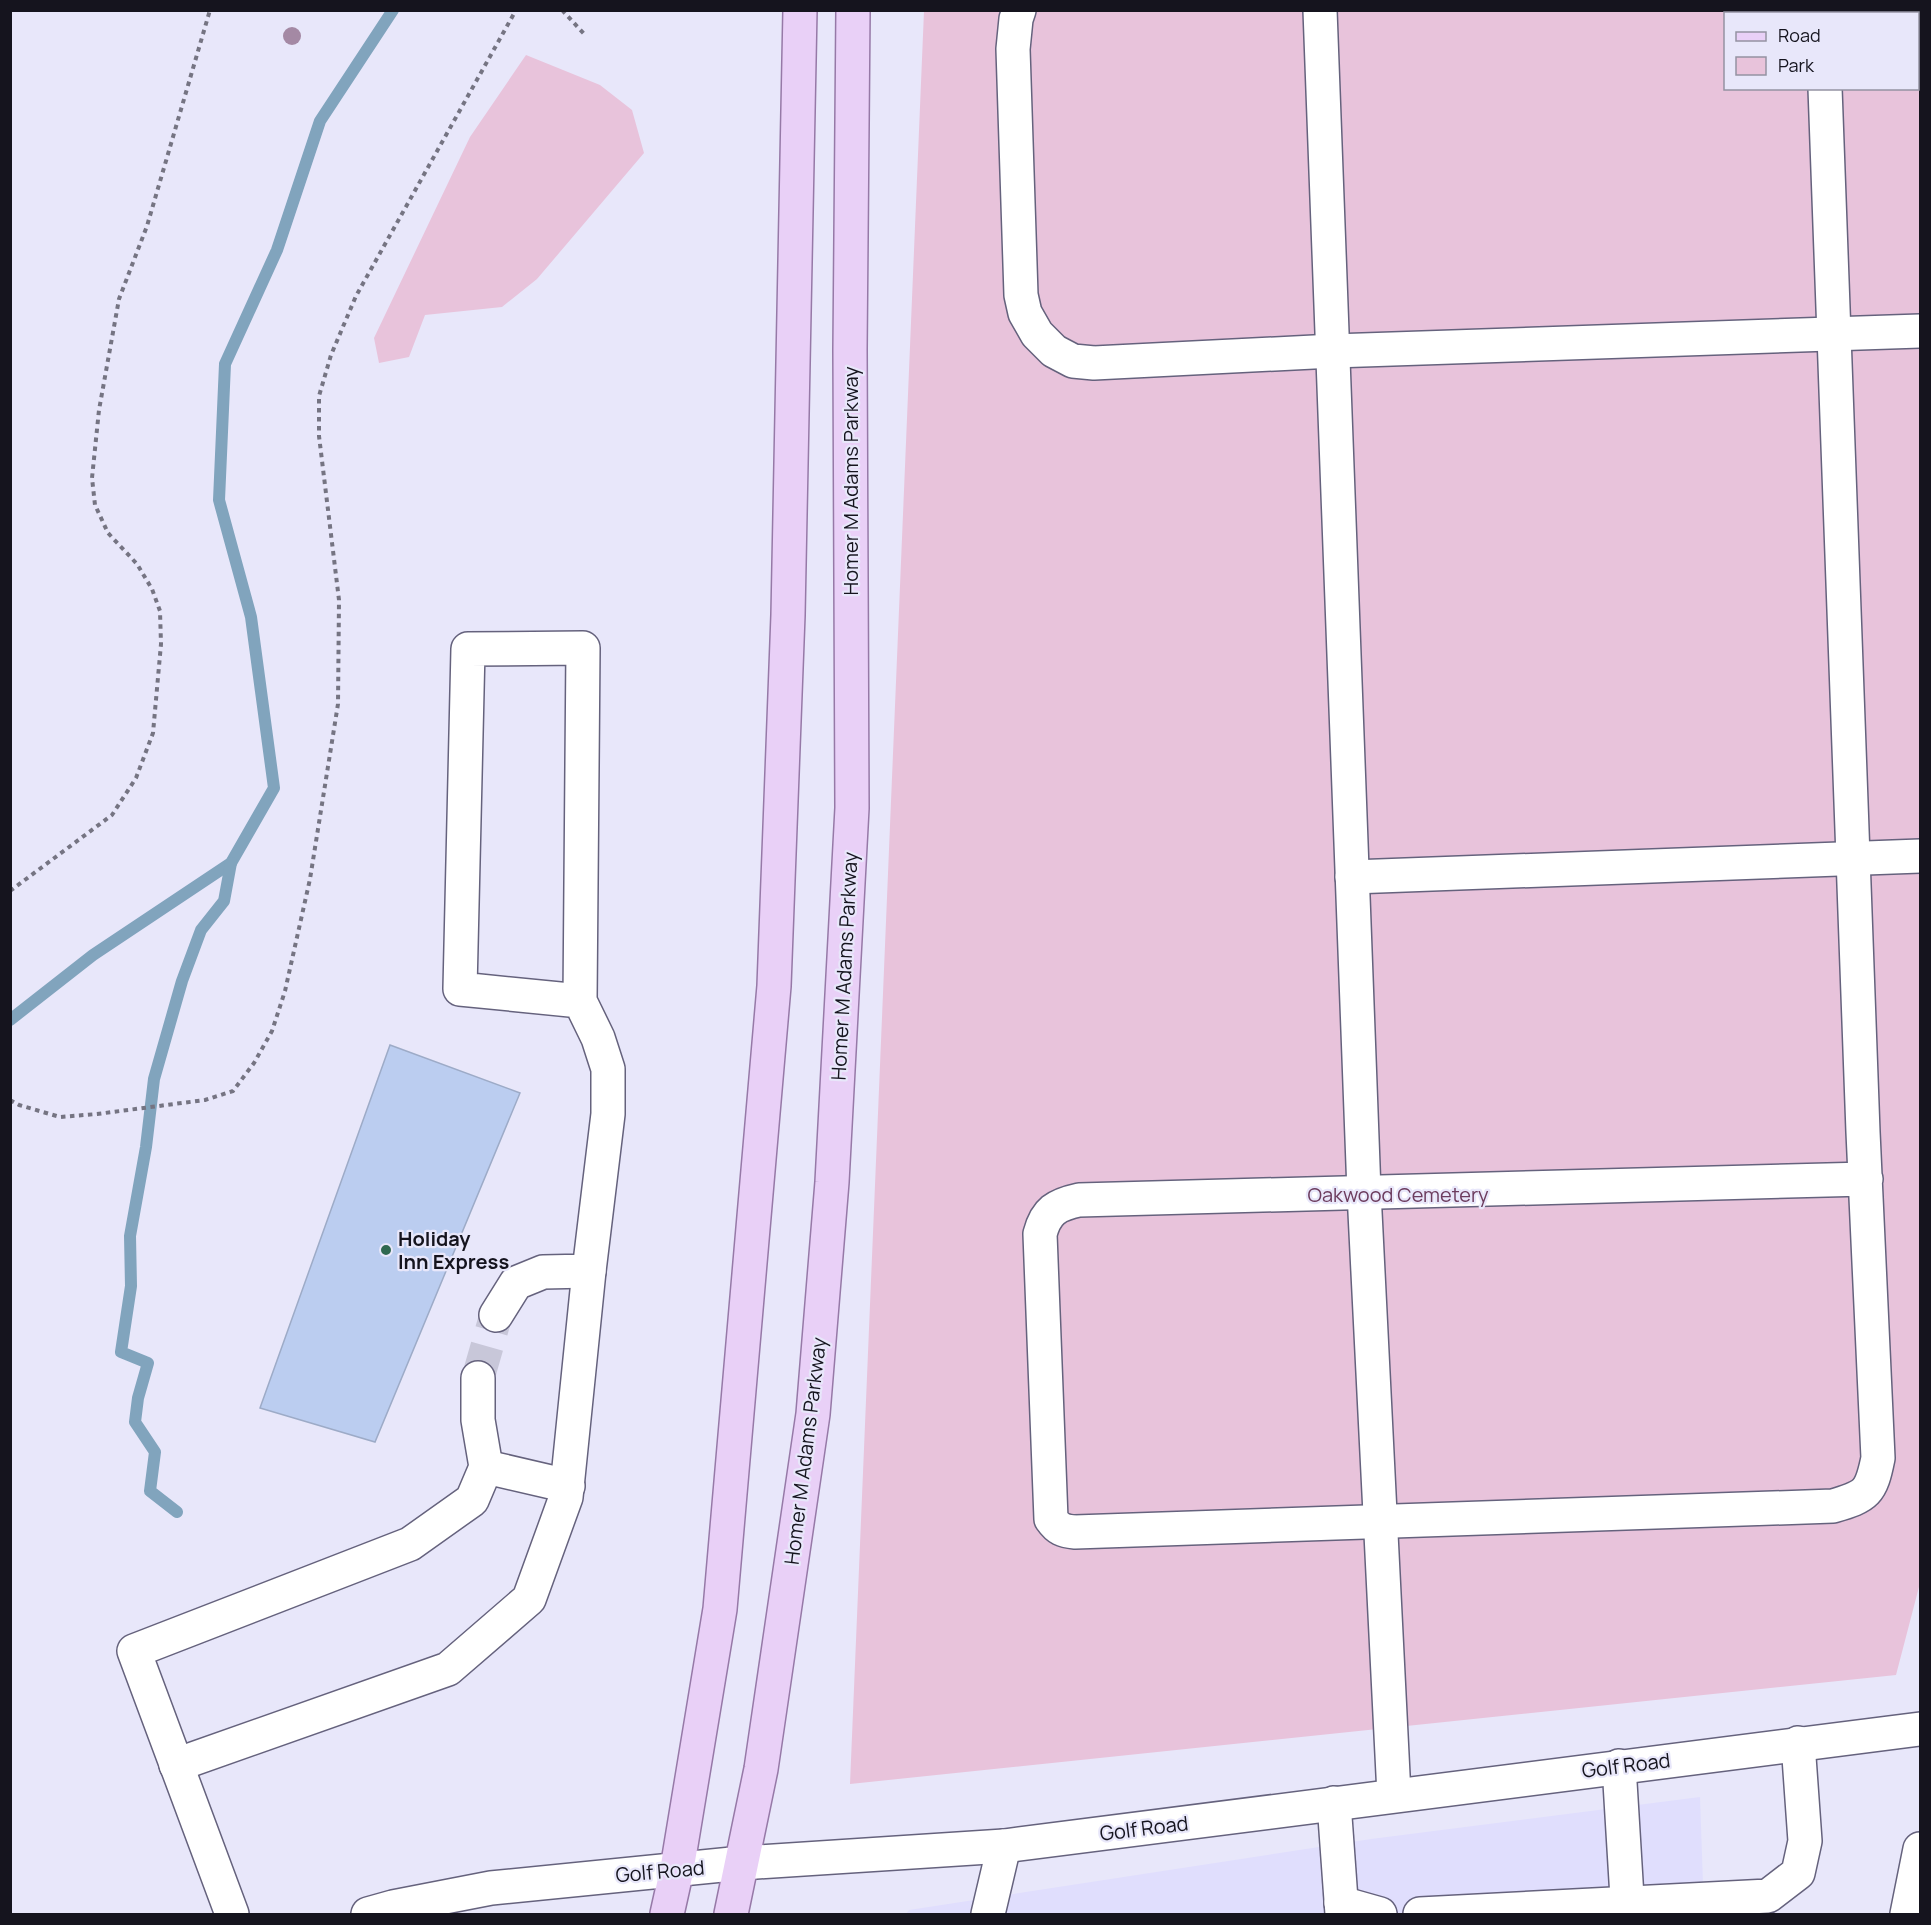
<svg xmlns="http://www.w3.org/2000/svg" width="1931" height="1925" font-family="Manrope,sans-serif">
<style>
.built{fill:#e0defd}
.green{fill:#e8c3db;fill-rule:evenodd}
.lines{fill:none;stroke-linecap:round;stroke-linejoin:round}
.stream{stroke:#81a4bd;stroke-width:12}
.building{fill:#bbcdf0;stroke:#9dabc7;stroke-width:1.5}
.minor-tunnel{stroke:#c8c7d9;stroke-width:33;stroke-dasharray:33 16;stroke-linecap:butt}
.minor-casing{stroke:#65627d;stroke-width:36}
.major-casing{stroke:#9679a7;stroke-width:36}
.path{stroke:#757482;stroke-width:4;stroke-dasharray:4.5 4.5;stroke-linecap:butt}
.minor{stroke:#fff;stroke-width:33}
.major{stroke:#e9d0f7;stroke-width:33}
.tree{fill:#a489a4}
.poi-dot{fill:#2f6850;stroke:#e8e7fa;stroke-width:2}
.labels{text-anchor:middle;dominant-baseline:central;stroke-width:4.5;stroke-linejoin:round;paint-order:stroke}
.street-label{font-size:20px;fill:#15141e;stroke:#e8e7fa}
.park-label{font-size:20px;fill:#6c3c5e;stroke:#e8e7fa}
.poi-label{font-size:20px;font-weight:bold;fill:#15141e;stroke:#e8e7fa;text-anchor:start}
</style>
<rect width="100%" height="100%" fill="#e8e7fa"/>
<path class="built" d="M1700,1797l4,117h-798l3,-4 462,-71z"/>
<g class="green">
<path d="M924,11h996v1572l-24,92 -1046,109zM1726,14h192v74h-192z"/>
<path d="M526,55l74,30 32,25 12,43 -107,126 -35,28 -77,8 -16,42 -30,6 -5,-25 96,-201z"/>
</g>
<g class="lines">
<g class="stream">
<path d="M10,1020l83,-65 138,-92 43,-75 -23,-171 -32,-117 6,-136 52,-114 43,-129 73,-111"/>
<path d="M177,1512l-27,-21 5,-39 -20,-30 3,-24 10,-35 -27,-11 10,-66 -1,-50 16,-89 8,-68 28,-98 19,-51 23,-29 7,-38"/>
</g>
</g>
<path class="building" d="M390,1045l130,48 -145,349 -115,-34z"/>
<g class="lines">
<path class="minor-tunnel" d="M478,1378l18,-63"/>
<defs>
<g id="minor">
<path d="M1019,10l-3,9 -3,30 8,246 4,18 12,21 17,17 19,10 21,2 239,-12 587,-20"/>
<path d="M1320,10l44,1182 30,603"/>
<path d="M1821,10l1,4"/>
<path d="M1825,88l38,1044 15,326c-7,35 -11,38 -45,48l-758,26c-12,-1 -17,-3 -24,-13l-11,-285c6,-23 16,-29 39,-34l787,-21"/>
<path d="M1352,877l568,-21"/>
<path d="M496,1315l20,-32 27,-11 46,-1 19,-157v-45l-10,-31 -18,-37 -120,-12 8,-340 115,-1 -3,353"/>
<path d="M486,1467l82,19"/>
<path d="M176,1765l272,-96 81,-70 37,-102 23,-226"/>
<path d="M1619,1766l9,148"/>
<path d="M1334,1803l8,111"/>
<path d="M1341,1903l39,11"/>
<path d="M232,1914l-98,-263 276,-107 62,-44 14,-33 -8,-47v-42"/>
<path d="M368,1914l25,-7 98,-19 251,-25 262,-17 916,-117"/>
<path d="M988,1914l16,-68"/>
<path d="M1420,1914l348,-18 30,-23 7,-32 -7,-98"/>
<path d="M1907,1914l13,-65"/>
</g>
<g id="major">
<path d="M667,1914l10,-45 43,-260 54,-623 14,-371 12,-605"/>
<path d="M731,1914l30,-145 52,-355 19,-232 20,-374 -2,-458 3,-340"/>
</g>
</defs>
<use href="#minor" class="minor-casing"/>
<use href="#major" class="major-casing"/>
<g class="path">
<path d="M562,10l24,26"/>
<path d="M10,891l102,-76 24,-37 17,-45 8,-89 -1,-33 -8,-22 -15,-25 -29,-31 -13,-28 -3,-27 7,-68 20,-111 28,-73 63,-216"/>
<path d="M10,1100l9,5 41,12 37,-3 108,-14 28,-9 21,-28 18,-32 13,-40 25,-112 28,-175 1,-104 -20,-164v-40l12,-41 25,-59 160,-286"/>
</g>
<use href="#minor" class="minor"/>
<use href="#major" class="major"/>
</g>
<circle class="tree" cx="292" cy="36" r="9"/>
<circle class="poi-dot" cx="386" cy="1250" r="6"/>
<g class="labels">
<g class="street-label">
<text transform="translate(850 481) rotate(-90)">Homer M Adams Parkway</text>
<text transform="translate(844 966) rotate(-87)">Homer M Adams Parkway</text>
<text transform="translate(805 1451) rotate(-83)">Homer M Adams Parkway</text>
<text transform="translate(1626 1765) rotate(-7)">Golf Road</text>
<text transform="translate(1144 1828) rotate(-7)">Golf Road</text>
<text transform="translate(660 1871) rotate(-5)">Golf Road</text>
</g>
<g class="park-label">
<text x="1398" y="1194">Oakwood Cemetery</text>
</g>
<g class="poi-label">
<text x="398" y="1238">Holiday<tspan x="398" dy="23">Inn Express</tspan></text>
</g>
</g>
<rect width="1931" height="1925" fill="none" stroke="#15141e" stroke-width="24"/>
<rect x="1724" y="12" width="195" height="78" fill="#e8e7fa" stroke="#9493a2" stroke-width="1.5"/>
<rect x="1736" y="32" width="30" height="9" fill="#e9d0f7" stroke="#9493a2" stroke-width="1.5"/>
<text x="1778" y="42" font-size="18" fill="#15141e">Road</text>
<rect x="1736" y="57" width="30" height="18" fill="#e8c3db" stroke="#9493a2" stroke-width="1.5"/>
<text x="1778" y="72" font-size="18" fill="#15141e">Park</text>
</svg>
